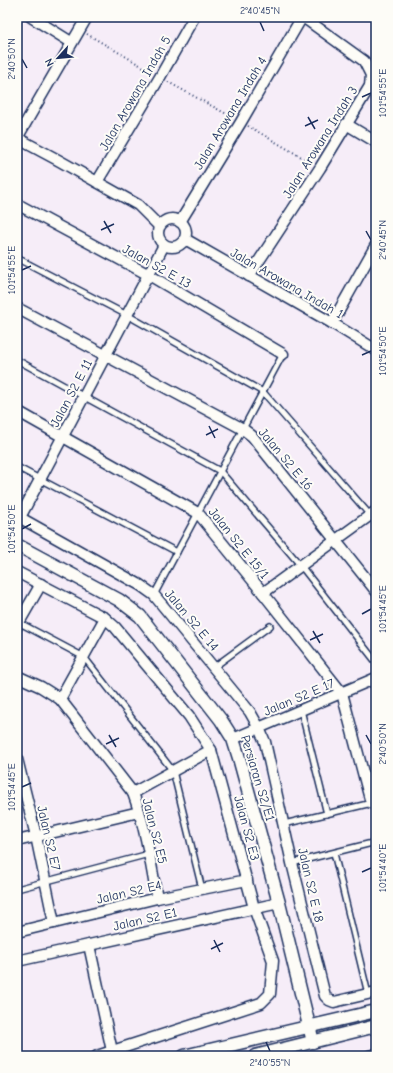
<svg xmlns="http://www.w3.org/2000/svg" width="393" height="1073" font-family="'Comic Neue',sans-serif">
<style>
.lines{fill:none;stroke-linecap:round;stroke-linejoin:round}
.service-casing{stroke:#1b2f5e;stroke-width:8}
.minor-casing{stroke:#1b2f5e;stroke-width:13}
.tertiary-casing{stroke:#1b2f5e;stroke-width:15}
.path{stroke:#1b2f5e;stroke-width:2;stroke-dasharray:1 3;stroke-linecap:butt}
.service{stroke:#fdfcf7;stroke-width:5}
.minor{stroke:#fdfcf7;stroke-width:10}
.tertiary{stroke:#fdfcf7;stroke-width:12}
.ticks{fill:none;stroke:#1b2f5e;stroke-width:1.5}
.labels{text-anchor:middle;dominant-baseline:central;stroke-width:4;stroke-linejoin:round;paint-order:stroke}
.street-label{font-size:13px;fill:#1b2f5e;stroke:#fdfcf7}
.neatline{fill:none;stroke:#1b2f5e;stroke-width:1.5}
.ticks-label{font-size:10px;text-anchor:middle;fill:#1b2f5e}
</style>
<rect width="100%" height="100%" fill="#f6edf8"/>
<filter id="ink" filterUnits="userSpaceOnUse"><feTurbulence type="fractalNoise" baseFrequency=".025" numOctaves="2"/><feDisplacementMap in="SourceGraphic" scale="8" xChannelSelector="R" yChannelSelector="G"/><feConvolveMatrix kernelMatrix="1 2 1 2 8 2 1 2 1" color-interpolation-filters="sRGB"/></filter>
<g filter="url(#ink)">
<g class="lines">
<defs>
<g id="service">
<path d="M17,258l110,57 136,77 113,130"/>
<path d="M17,360l203,111 81,95 75,96"/>
<path d="M17,467l160,85"/>
<path d="M154,595l129,-241"/>
<path d="M18,622l66,35 89,114 29,118"/>
<path d="M214,667l56,-41"/>
<path d="M301,710l26,104"/>
<path d="M284,824l92,-22"/>
<path d="M334,853l34,141"/>
<path d="M292,863l84,-21"/>
<path d="M17,889l132,-35"/>
</g>
<g id="minor">
<path d="M31,17l40,25"/>
<path d="M346,124l30,18"/>
<path d="M17,138l41,22 80,45 21,21"/>
<path d="M17,138l70,-121"/>
<path d="M97,182l63,-105 34,-60"/>
<path d="M17,204l132,71 134,79"/>
<circle cx="172" cy="233" r="14"/>
<path d="M180,222l61,-100 61,-105"/>
<path d="M185,239l147,84 44,27"/>
<path d="M249,276l71,-108 50,-82 1,-11 -7,-14 -61,-44"/>
<path d="M17,308l226,121 9,7 124,155"/>
<path d="M332,323l44,-78"/>
<path d="M17,411l181,102 65,80 79,100 29,110"/>
<path d="M17,516l123,69 14,10 96,117 9,16 6,14 27,121 33,133 4,4 5,2 42,-10"/>
<path d="M17,523l147,-278"/>
<path d="M17,572l88,46 10,9 74,89 22,34 43,158 19,53 -3,33 -9,9 -164,53"/>
<path d="M263,593l113,-82"/>
<path d="M17,626l24,-42"/>
<path d="M17,676l24,11 19,12 73,94c12,32 18,71 24,105"/>
<path d="M60,699l45,-81"/>
<path d="M233,739l143,-61"/>
<path d="M17,759l19,77 18,87"/>
<path d="M133,793l78,-43"/>
<path d="M17,841l122,-29"/>
<path d="M17,932l140,-34 90,-18"/>
<path d="M89,945l23,106"/>
<path d="M17,961l262,-58"/>
<path d="M369,1056l7,-2"/>
</g>
<g id="tertiary">
<path d="M17,545l102,55 21,16 81,104 12,19 6,19 40,145 34,139"/>
<path d="M184,1056l192,-45"/>
<path d="M255,1056l121,-30"/>
</g>
</defs>
<use href="#service" class="service-casing"/>
<use href="#minor" class="minor-casing"/>
<use href="#tertiary" class="tertiary-casing"/>
<g class="path">
<path d="M87,34l65,38"/>
<path d="M168,82l64,35"/>
<path d="M248,126l64,37"/>
</g>
<use href="#service" class="service"/>
<use href="#minor" class="minor"/>
<use href="#tertiary" class="tertiary"/>
</g>
</g>
<path class="ticks" d="M260,22l4,9M22,59l5,9M362,97l9,-4M308,117l7,12M305,126l13,-6M104,221l7,12M101,230l13,-6M366,231l5,9M22,270l9,-4M362,355l9,-4M209,426l6,12M206,435l12,-6M22,529l9,-5M362,614l9,-5M313,631l7,12M310,640l13,-6M109,735l7,12M366,735l5,9M106,744l13,-6M22,787l9,-4M362,872l9,-4M214,940l6,12M211,949l12,-6M266,1042l4,9"/>
<g class="labels">
<g class="street-label">
<text transform="translate(135 93) rotate(-60)">Jalan Arowana Indah 5</text>
<text transform="translate(230 113) rotate(-59)">Jalan Arowana Indah 4</text>
<text transform="translate(320 142) rotate(-58)">Jalan Arowana Indah 3</text>
<text transform="translate(157 266) rotate(29)">Jalan S2 E 13</text>
<text transform="translate(287 283) rotate(30)">Jalan Arowana Indah 1</text>
<text transform="translate(71 393) rotate(-62)">Jalan S2 E 11</text>
<text transform="translate(286 459) rotate(50)">Jalan S2 E 16</text>
<text transform="translate(239 543) rotate(51)">Jalan S2 E 15/1</text>
<text transform="translate(192 620) rotate(50)">Jalan S2 E 14</text>
<text transform="translate(299 697) rotate(-23)">Jalan S2 E 17</text>
<text transform="translate(258 778) rotate(73)">Persiaran S2/E1</text>
<text transform="translate(247 828) rotate(75)">Jalan S2 E3</text>
<text transform="translate(155 831) rotate(76)">Jalan S2 E5</text>
<text transform="translate(49 838) rotate(77)">Jalan S2 E7</text>
<text transform="translate(311 885) rotate(77)">Jalan S2 E 18</text>
<text transform="translate(129 892) rotate(-13)">Jalan S2 E4</text>
<text transform="translate(145 919) rotate(-13)">Jalan S2 E1</text>
</g>
</g>
<rect width="393" height="1073" fill="none" stroke="#fdfcf7" stroke-width="44"/>
<g transform="translate(58 58) rotate(243)" stroke="#fdfcf7" stroke-width="3" paint-order="stroke">
<path d="M0-3L7 15L0 10L-7 15Z" fill="#1b2f5e"/>
<text y="-6" font-size="11" font-weight="bold" text-anchor="middle" fill="#1b2f5e">N</text>
</g>
<rect x="22" y="22" width="349" height="1029" class="neatline"/>
<g class="ticks-label">
<text x="260" y="14">2°40'45"N</text>
<text transform="translate(11 59) rotate(-90)" y="4">2°40'50"N</text>
<text transform="translate(382 93) rotate(-90)" y="4">101°54'55"E</text>
<text transform="translate(382 240) rotate(-90)" y="4">2°40'45"N</text>
<text transform="translate(11 270) rotate(-90)" y="4">101°54'55"E</text>
<text transform="translate(382 351) rotate(-90)" y="4">101°54'50"E</text>
<text transform="translate(11 529) rotate(-90)" y="4">101°54'50"E</text>
<text transform="translate(382 609) rotate(-90)" y="4">101°54'45"E</text>
<text transform="translate(382 744) rotate(-90)" y="4">2°40'50"N</text>
<text transform="translate(11 787) rotate(-90)" y="4">101°54'45"E</text>
<text transform="translate(382 868) rotate(-90)" y="4">101°54'40"E</text>
<text x="270" y="1066">2°40'55"N</text>
</g>
</svg>
